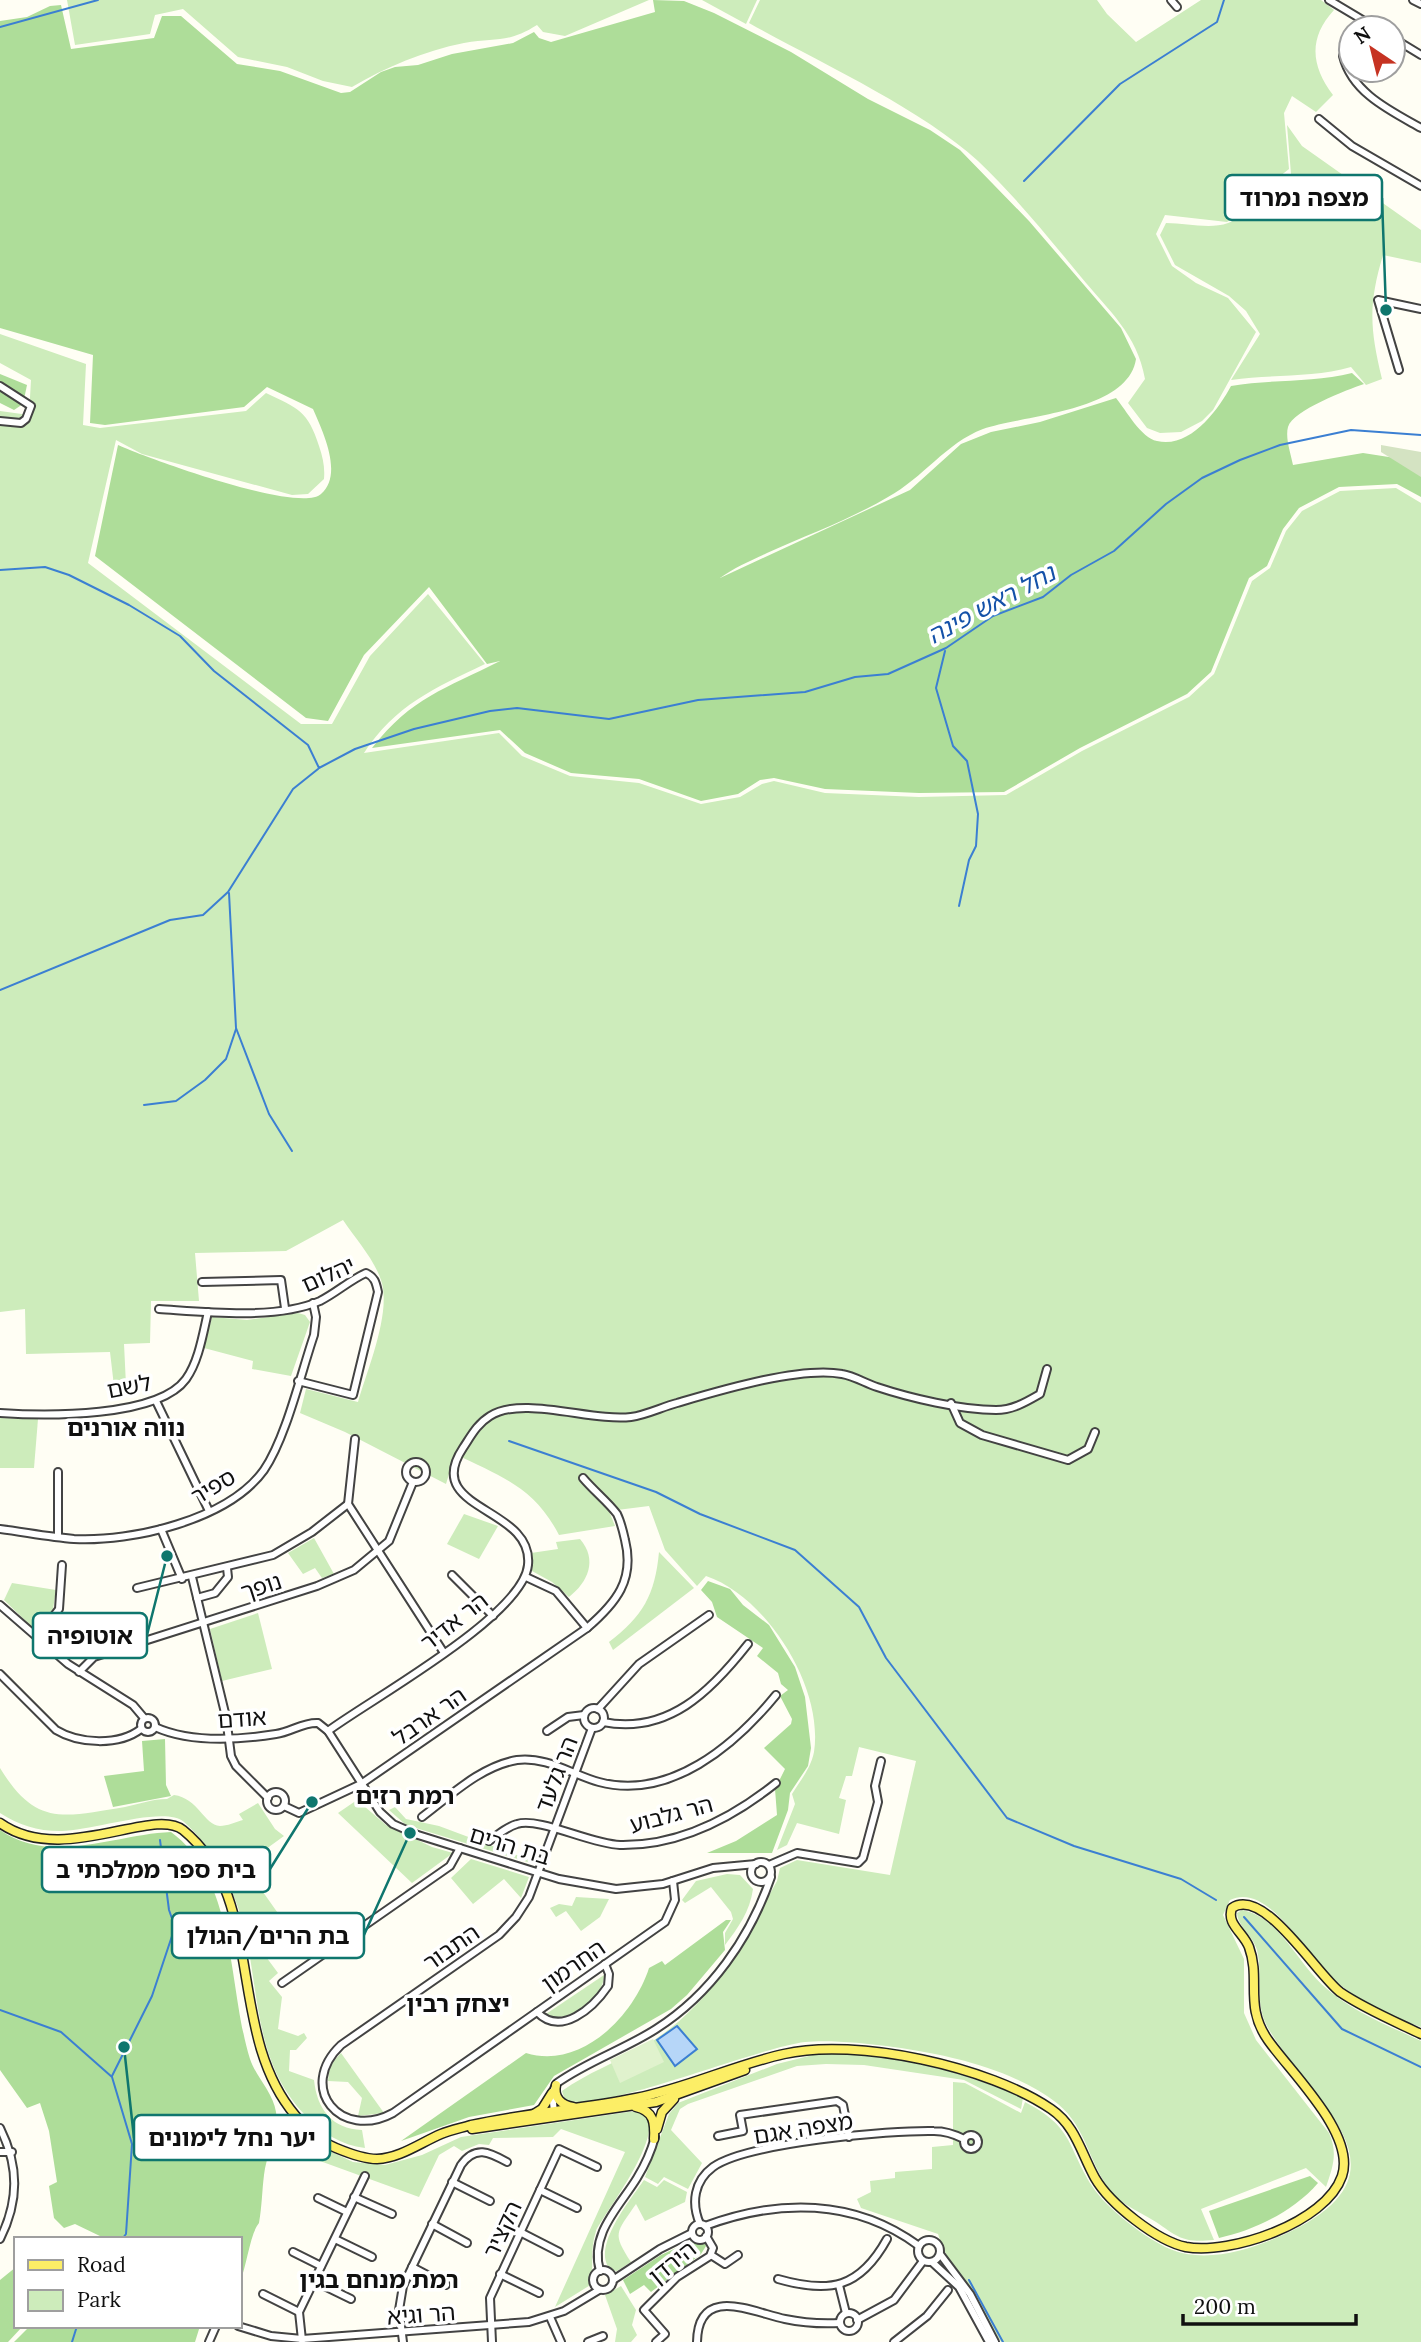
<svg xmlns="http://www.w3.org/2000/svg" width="1421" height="2342" font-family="Lora,'Noto Sans Hebrew',serif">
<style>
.green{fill:#cdecbb}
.forest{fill:#aedd99}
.cemetery{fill:#d4e3c2}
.pitch{fill:#e0f2cd}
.water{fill:#b6d6f8;stroke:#3b7fd2;stroke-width:2}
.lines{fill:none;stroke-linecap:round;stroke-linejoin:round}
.stream{stroke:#3b7fd2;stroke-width:2}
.minor-casing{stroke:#434343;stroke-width:10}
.major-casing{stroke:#212121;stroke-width:11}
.minor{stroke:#fff;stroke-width:6}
.major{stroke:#fcee66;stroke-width:8}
.labels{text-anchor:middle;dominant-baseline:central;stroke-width:7;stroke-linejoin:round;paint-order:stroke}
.street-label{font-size:23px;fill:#101010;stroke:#fff}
.water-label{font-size:24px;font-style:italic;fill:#1451a8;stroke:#fff}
.neighbourhood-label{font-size:24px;font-weight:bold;fill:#101010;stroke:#fff}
.leader{fill:none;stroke:#0f766e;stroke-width:2.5}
.callout-dot{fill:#0f766e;stroke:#fff;stroke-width:2.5}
.callout{fill:#fff;stroke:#0f766e;stroke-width:2.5}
.callout-label{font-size:24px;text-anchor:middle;font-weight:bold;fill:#101010}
</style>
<rect width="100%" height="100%" fill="#fffef4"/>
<g class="green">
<path d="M67,0h582l-84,36 -22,-4 -6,-7c-30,19 -41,12 -73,18 -40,8 -78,24 -112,44l-29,-6 -36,-14 -49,-10 -55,-48 -28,6 -5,19 -75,11z"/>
<path d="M702,0h55l-11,24z"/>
<path d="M760,0h337l10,14 29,28 65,-42h120l13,10c-26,28 -23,56 -1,85l-17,17 -24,-16 -8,17 5,56 -38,30 -4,10 14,-16 30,-19 -4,-49 15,21 119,84v33l-38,-8c-15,50 -13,74 -1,124l-16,6 -15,-18c-38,11 -80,7 -120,13l29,-46 -14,-23 -17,-15 -54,-31 -15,-30 6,-12c28,0 59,12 79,-12l-18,11 -62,-7 -9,19 16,32 24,17 32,15 28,34 -43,78 -11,11 -21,11 -21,1 -13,-5 -19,-25 17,-24c-8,-45 -36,-68 -64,-102 -33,-40 -66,-81 -103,-116 -59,-54 -158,-98 -229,-138z"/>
<path d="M0,334l86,30 -3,61 17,3 146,-17 20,-18c32,15 42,18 53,53 4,12 6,21 5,33l-16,15 -16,1 -150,-41 -26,-14 -28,123 213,161h31l38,-68 58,-62 57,70c-50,24 -90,41 -121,89l135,-20 23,23 48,20 69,7 62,21 39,-7 22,-13 12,-3 51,12 94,4 87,-2 76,-44 107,-54 25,-23 38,-93 18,-13 16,-37 16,-20 38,-20 56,-3 25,15v1524c-30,-10 -61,-26 -86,-46 -28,-23 -65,-100 -105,-81l-7,15 21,44v54l12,27 73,93c9,20 4,34 -3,54l-20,-19 -105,41 13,31c-30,3 -35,-2 -58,-18 -14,-9 -32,-16 -44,-29 -23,-28 -25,-65 -54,-89 -27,-22 -68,-37 -101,-45 -37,-10 -115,-21 -152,-17 -50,6 -206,72 -240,58l-3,-9c25,-18 55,-29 81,-44 69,-41 97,-99 134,-166l3,-13 17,-8 93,15 26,-114 -57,-14 -7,29h-6l-7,22 7,2 -7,34 -42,-11 -10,22 -10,5 18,-46 -3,-10c8,-13 19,-26 22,-42 10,-65 -48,-156 -108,-176l-9,10 -32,-36 -16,-44 -40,5 6,15 -56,9c-25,-48 -57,-58 -104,-81l-9,30 -101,-52 -45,-19 6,-24 52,13c9,-32 34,-90 23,-122 -7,-21 -26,-42 -38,-60l-57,31 -91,2 4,48h-48l-1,42 -26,1 2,41 -12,1 -4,-34 -84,2 -1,-45 -25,3v-901l29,4 2,-35 -31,-17z"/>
<path d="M298,1313l7,2 5,7 -19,54 -39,-7 1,-8 -49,-13 8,-31 35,3z"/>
<path d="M0,1418l38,1 -4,49h-34z"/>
<path d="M464,1514l34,12 -19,33 -32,-15z"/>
<path d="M314,1538l20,36 -12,4 -7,-10 -12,6 -15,-21z"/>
<path d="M580,1539c18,21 8,43 -11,58l-17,-15 -20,-11 -1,-18 27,-4 -2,-7z"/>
<path d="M659,1552l35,36 -81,62 -4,-8c34,-26 46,-47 50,-90z"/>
<path d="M12,1583l44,7 -3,19 -18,21 -31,-30z"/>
<path d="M258,1613l14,56 -50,12 -12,-52z"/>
<path d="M0,1768c36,59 63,49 125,39 14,-3 27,-8 42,-8l7,-4c24,3 30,30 46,31 7,0 16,-4 23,-6l-4,-6 19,-11 17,26 9,7 -40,29 43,61 -29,20 20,27 -9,8 13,16 -4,32 20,7 6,-3 3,5 -11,12h-6l-1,21 25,9c3,29 18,49 48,50l3,18c-24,-3 -43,-15 -59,-32 -52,-53 -46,-122 -62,-189 -9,-36 -31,-80 -60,-105 -20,-17 -94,10 -124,9 -23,0 -41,-6 -60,-18z"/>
<path d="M357,1800l29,25 46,22 21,6 -41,30 -74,-70z"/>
<path d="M395,1807l11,12 33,7 94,35 1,3 -128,-39 -17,-15z"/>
<path d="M471,1859l58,18 -8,21 -17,-19 -31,25 -22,-26z"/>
<path d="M727,1874l13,1 13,14c-3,22 -15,39 -28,56v-12l8,-14 -2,-7 -20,-25 -26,16 -3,-3 14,-19z"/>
<path d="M576,1897l33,2 -9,18 -19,14 -15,-20 -10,6 -6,-9 9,-4 13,2z"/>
<path d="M1242,1910c31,5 51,42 70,64 28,33 71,49 109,67v301h-420c-20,-35 -51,-71 -63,-108l-77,-26 -4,-9 14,-7 -1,-11 25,-3v-6l37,-3v-22l21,-2v-63l12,1 56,30 4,-11c49,26 41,42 67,84 14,22 54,53 78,63 35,15 80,1 113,-14 138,-63 30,-130 -15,-207 -14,-25 -5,-52 -11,-78 -4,-14 -19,-23 -20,-37z"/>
<path d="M604,1975c1,21 -37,52 -58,39z"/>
<path d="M341,2053l43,60 -26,3 4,-18 -14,-16 -20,-1 2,-16z"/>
<path d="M817,2054c71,-2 142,16 206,44l-2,11 -57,-29 -100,-15 -38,-1 -29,2 -109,38 -8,5 -9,21 31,33 -14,26 -24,-12 -6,7 -13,-7 24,-63 9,-11 99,-39z"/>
<path d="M628,2112c60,-5 -26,104 -32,119 -6,18 -3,35 -4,53l-37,23 70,-155 -64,-23 -8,8 -60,1 -4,7 -10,-1 -17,7 -8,-5 -15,9 -20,42 -110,-40 6,-13 38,18 32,3 37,-10 39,-18z"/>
<path d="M644,2180l13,7 7,-7 23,12 -2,10 -40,19 -9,-17c-20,29 -24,29 -5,58l-14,9 -6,-1c-21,-22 20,-71 33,-90z"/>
<path d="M621,2286l15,24 -4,15 5,10 -6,7h-16l2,-13 -12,-34z"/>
</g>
<g class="forest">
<path d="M653,0l31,1 30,12 77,39 77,47 62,31 30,20 69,71 92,107 15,31c-8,53 -113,56 -153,70 -37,14 -60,49 -95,68 -37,22 -81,38 -121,56 -15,7 -34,15 -47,25l190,-88 51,-46 30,-12 49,-10 76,-24c10,12 25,40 41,43 33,8 61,-31 74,-55 40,-7 82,-3 121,-13l12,11c-17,6 -71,26 -76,43 -3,11 3,27 5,38l70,-12 58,9v35l-24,-13 -58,3 -40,21 -16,21 -16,37 -18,12 -38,94 -24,22 -107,54 -76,44 -85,1 -94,-4 -51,-11 -14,2 -22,14 -37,7 -62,-22 -68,-6 -46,-20 -25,-23 -128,18c40,-51 73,-59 128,-87l-13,3 -58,-77 -65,68 -36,66 -22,-3 -211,-162 23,-111c29,13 181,69 203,49 23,-20 1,-64 -8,-85l-46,-22 -23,20 -139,18 -15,-2 3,-68 -93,-27v-307l27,-4 23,-11 11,-1 10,44 83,-11 8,-22h19l56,48 43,7 61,22 9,-1 31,-20 14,-5 23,-2 34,-11 61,-11 21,-11 5,6 12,4 104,-30z"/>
<path d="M0,374l27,11 -4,19 -9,6 -14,-7z"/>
<path d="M708,1581l22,8 13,16 26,20 26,42 10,30 6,51 -3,18 -18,27 -2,17 -16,43h-65l29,-12 41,-26 -2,-26 10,-20 -21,-21 27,-24 1,-5 -12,-23 8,-6 -7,-6 -3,-11 -21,-17 6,-8 -46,-31 -5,-15 -11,-12z"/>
<path d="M165,1739l1,46 5,11 -58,11 -9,-31 40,-5 -2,-30z"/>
<path d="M0,1830c51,36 116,4 171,2 66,48 57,157 79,227 6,18 23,33 26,53 3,20 -10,43 -12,63 -2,16 -2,31 -5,48 -9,11 -12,42 -19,59v-43h-125l-13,-2 -27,-13 -11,4 -10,-10 -5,-32 8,-4 -8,-51 -9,-28 -13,5 -27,-38z"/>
<path d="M726,1920h5l-8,12 2,18 -38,45 -16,14 -117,67 -20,29 -65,12 -68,24 125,-88c56,17 108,-38 123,-85l13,-7 3,4z"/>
<path d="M1310,2176l8,7c-24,28 -63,47 -99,55l-10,-27z"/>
<path d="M691,2241h12l3,5 -5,8 -50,38 -7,-7 -14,9 -7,-14 38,-25z"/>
<path d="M16,2267v59h7l-15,16h-8v-62z"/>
<path d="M30,2326h170l-5,16h-181z"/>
</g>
<path class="cemetery" d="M1381,445l40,7v25l-40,-25z"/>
<path class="pitch" d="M653,2039l11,23 -44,21 -10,-23z"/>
<path class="water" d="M677,2026l20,23 -22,17 -18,-26z"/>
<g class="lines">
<g class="stream">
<path d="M0,27l98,-27"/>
<path d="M1024,181l96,-97 97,-62 7,-22"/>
<path d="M0,570l45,-3 24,8 60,30 51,31 34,35 94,74 11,23 36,-19 59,-20 76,-18 27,-3 92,11 89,-19 107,-8 50,-15 33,-3 58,-26 47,-32 50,-19 28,-22 43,-24 52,-47 36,-26 38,-18 40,-15 71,-15 70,5"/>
<path d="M945,651l-9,37 17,58 14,15 11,53 -2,32 -7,14 -10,46"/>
<path d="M229,893l7,135 33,86 23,37"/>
<path d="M0,990l170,-70 33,-5 25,-23 65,-103 25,-20"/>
<path d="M144,1105l32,-4 29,-21 21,-21 10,-30"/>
<path d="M509,1441l147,51 44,22 95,36 64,57 27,51 121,160 67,28 107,33 35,21"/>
<path d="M1244,1917l98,112 79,38"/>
<path d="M0,2010l61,22 51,45 20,67 -6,90 -4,5"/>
<path d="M112,2076l40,-80 23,-69 -6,-17 -9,-70"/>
<path d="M969,2280l34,62"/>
<path d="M72,2342l5,-16"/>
</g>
<defs>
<g id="minor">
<path d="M1171,0l6,7"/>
<path d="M1329,0l47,28"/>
<path d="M1413,0l8,4"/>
<path d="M1351,34l-8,22c9,37 48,55 78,72"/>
<path d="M1393,38l28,17"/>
<path d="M1319,119l33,27 69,40"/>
<path d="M1399,370l-21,-70 43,9"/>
<path d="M0,386l31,20 -5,13 -5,4 -21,-2"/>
<path d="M202,1282l79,-2 4,28"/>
<path d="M159,1309c47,3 117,11 161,-8 16,-8 30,-21 46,-28 9,4 10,10 12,19l-25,103 -55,-14"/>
<path d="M156,1401l53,110"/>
<path d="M951,1403l9,20 22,12 86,25 20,-11 7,-17"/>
<path d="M0,1413c45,3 158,5 186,-34 13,-18 17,-46 22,-67"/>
<path d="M355,1439l-7,65 96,149"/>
<circle cx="416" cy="1472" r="10"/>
<path d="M0,1529c24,3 49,8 74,10 58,3 154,-19 190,-69 22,-32 37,-97 50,-135l2,-18 -3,-14"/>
<path d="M161,1529l21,50"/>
<path d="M58,1537v-65"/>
<path d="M452,1575l41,41"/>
<path d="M192,1577l34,140 5,39 5,10 32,32"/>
<path d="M526,1577l30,14 31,37"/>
<path d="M137,1588l136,-33 39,-23 36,-28"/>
<path d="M197,1598l18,-5 13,-16 -1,-9"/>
<path d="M0,1605l68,59 65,41 11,13"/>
<path d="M37,1637l22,-28 3,-44"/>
<path d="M79,1672l15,-15 223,-71 37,-16 35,-29 24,-59"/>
<path d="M0,1674l56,56c23,14 63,16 85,-1"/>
<circle cx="594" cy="1718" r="10"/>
<path d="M598,1709l41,-45 70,-49"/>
<circle cx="148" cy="1725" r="7"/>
<path d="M603,1722c65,13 108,-31 145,-78"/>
<path d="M155,1727c35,16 83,13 121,7 15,-2 27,-12 42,-11l10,8 52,81 13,12 25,11 141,44 57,10 47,-5 50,-16 43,-4"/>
<path d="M592,1728l-63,169 -13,20 -17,18 -158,110c-45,43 0,96 52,68l272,-191 10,-22 -2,-19"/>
<path d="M328,1731c43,-32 195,-115 200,-166 6,-59 -107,-54 -65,-117 8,-12 14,-24 27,-32 33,-21 102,6 141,1 15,-2 31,-10 46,-14 41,-12 123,-37 165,-29 12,2 23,9 35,13 33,11 84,23 119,23 17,0 30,-8 44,-16l7,-25"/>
<path d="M547,1731l21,-14 16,-2"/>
<circle cx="276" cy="1801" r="9"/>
<path d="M284,1806l15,7 62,-29 226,-156c29,-25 48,-48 38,-88 -2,-9 -4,-18 -8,-26 -9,-12 -24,-24 -34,-36"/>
<path d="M422,1817c28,-21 59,-51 95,-57 29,-4 56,15 82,22 71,19 136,-37 177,-87"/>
<path d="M489,1841c9,-6 17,-14 28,-17 23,-7 73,20 103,21 58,1 112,-27 156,-62"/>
<circle cx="761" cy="1872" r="10"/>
<path d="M769,1865l28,-12 61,10 5,-5 15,-56 -3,-16 6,-25"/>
<path d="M282,1983l168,-117 10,-18"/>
<path d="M537,2012c24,25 56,-4 71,-26l1,-12 -4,-10"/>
<path d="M554,2112l-2,-19 5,-10c31,-22 68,-34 99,-54 55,-35 94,-91 115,-152"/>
<path d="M0,2128c19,38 19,73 0,111"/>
<circle cx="971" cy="2142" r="7"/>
<path d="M718,2136l25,-5 -3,-16 97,-14 6,4 6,32"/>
<path d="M0,2152h12"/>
<path d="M452,2182l38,19"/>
<path d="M540,2190l37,18"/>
<path d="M354,2197l38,17"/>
<path d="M318,2198l29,14"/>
<path d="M432,2224l35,19"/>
<path d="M700,2224c-9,-21 -6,-43 13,-57 33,-24 177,-37 221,-36 11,0 20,3 30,8"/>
<circle cx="700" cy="2232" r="8"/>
<path d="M705,2226c73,-27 149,-28 214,20"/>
<path d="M520,2232l39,20"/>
<path d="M335,2239l37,18"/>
<circle cx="929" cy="2251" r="11"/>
<path d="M293,2252l28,14"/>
<path d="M940,2254l30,40 25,48"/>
<path d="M711,2255l14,9 13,-9"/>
<path d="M932,2262l27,25 30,55"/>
<path d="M412,2267l34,18"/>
<circle cx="603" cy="2280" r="10"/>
<path d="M600,2271c-11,-37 20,-65 37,-93 8,-13 14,-26 18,-41"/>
<path d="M500,2274l39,19"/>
<path d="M778,2279c52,15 82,9 109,-40"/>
<path d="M613,2280l47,-31 32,-16"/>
<path d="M314,2281l37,18"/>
<path d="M839,2285l7,28"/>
<path d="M263,2294l36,18"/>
<circle cx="849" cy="2322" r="9"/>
<path d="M550,2317l11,25"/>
<path d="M857,2320l37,-20 29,-39"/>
<path d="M238,2326l33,10 31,3 227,-17 35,-11 35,-21"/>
<path d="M302,2340l-3,-28 66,-136"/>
<path d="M209,2342l7,-16"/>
<path d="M403,2342l-4,-32 4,-24 58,-121c14,-20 28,-13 46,-3"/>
<path d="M492,2342l-2,-44 69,-149 38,18"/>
<path d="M588,2342l15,-6"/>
<path d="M656,2342l9,-8 -21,-24 33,-33 33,-21 3,-8 -7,-12"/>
<path d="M697,2342c1,-58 55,-30 88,-23 19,4 36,5 55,4"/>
<path d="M894,2342l33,-26 21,-26"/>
</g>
<g id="major">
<path d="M0,1823c62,44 153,-17 183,7 84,68 42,202 112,285 12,14 24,26 41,33 12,5 28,11 41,11 23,-1 43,-16 64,-25 9,-4 20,-6 30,-9 54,-12 111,-16 165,-27 51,-10 98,-33 148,-44 72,-17 206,13 267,55 25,17 30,44 44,69 15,26 62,63 91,69 44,8 140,-24 156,-71 14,-42 -51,-103 -74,-136 -24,-34 -7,-60 -19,-93 -6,-15 -23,-23 -17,-39 32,-22 85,67 108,84 25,17 54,29 81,42"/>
<path d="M556,2085c-3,13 6,20 17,22"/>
<path d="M636,2107c18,4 19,16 18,32"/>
<path d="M534,2114l8,-5 10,-16"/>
<path d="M472,2129l184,-27 89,-32"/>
<path d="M657,2129l5,-17 12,-13"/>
</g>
</defs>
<use href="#minor" class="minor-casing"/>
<use href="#major" class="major-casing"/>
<use href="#minor" class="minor"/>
<use href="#major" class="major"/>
</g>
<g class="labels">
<g class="street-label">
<text transform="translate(328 1274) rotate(-24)">יהלום</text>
<text transform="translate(129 1386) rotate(-11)">לשם</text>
<text transform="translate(213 1486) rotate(-31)">ספיר</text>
<text transform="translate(261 1586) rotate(-18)">נופך</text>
<text transform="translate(454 1621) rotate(-38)">הר אדיר</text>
<text transform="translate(429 1716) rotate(-35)">הר ארבל</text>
<text transform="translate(242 1718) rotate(-4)">אודם</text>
<text transform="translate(556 1774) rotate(-69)">הר גלעד</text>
<text transform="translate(671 1814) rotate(-15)">הר גלבוע</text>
<text transform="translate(510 1845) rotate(17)">בת הרים</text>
<text transform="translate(451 1947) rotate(-35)">התבור</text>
<text transform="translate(573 1965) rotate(-35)">החרמון</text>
<text transform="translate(803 2128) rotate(-9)">מצפה אגם</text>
<text transform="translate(502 2229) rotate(-65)">הקציר</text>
<text transform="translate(672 2262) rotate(-39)">הירדן</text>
<text transform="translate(421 2314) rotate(-4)">הר וגיא</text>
</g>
<g class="water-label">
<text transform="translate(991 604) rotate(-28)">נחל ראש פינה</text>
</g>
<g class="neighbourhood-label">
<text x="126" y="1427">נווה אורנים</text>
<text x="405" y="1795">רמת רזים</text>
<text x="458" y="2003">יצחק רבין</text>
<text x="379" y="2279">רמת מנחם בגין</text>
</g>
</g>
<path class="leader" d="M1386 310L1382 198M167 1556L147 1635M312 1802L270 1869M410 1833L364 1935M124 2047L134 2138"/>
<g class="callout-dot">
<circle cx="1386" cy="310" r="7"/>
<circle cx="167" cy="1556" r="7"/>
<circle cx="312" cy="1802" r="7"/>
<circle cx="410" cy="1833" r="7"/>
<circle cx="124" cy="2047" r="7"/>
</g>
<g class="callout">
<rect x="1225" y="175" width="157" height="45" rx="7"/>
<rect x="33" y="1613" width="114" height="45" rx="7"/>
<rect x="42" y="1847" width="228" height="45" rx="7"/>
<rect x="172" y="1913" width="192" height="45" rx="7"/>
<rect x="134" y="2115" width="196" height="45" rx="7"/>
</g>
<g class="callout-label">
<text x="1304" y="206">מצפה נמרוד</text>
<text x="90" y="1644">אוטופיה</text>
<text x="156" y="1878">בית ספר ממלכתי ב</text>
<text x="268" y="1944">בת הרים/הגולן</text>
<text x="232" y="2146">יער נחל לימונים</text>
</g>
<rect x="14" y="2237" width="228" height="91" fill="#ffffff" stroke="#9f9f9f" stroke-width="2"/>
<rect x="28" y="2260" width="35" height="10" fill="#fcee66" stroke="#9f9f9f" stroke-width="2"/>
<text x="77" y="2272" font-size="21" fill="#101010">Road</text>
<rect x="28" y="2290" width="35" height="21" fill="#cdecbb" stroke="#9f9f9f" stroke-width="2"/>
<text x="77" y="2307" font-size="21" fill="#101010">Park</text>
<g transform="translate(1372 49) rotate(325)"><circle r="33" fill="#ffffff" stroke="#9f9f9f" stroke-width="2"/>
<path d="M0-5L12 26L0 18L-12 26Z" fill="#c63322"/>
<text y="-10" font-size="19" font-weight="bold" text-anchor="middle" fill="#101010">N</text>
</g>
<path d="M1183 2314v10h173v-10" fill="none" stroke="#101010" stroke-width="3.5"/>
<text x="1194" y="2314" font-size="21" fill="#101010" stroke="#ffffff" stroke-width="5" paint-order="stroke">200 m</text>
</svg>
